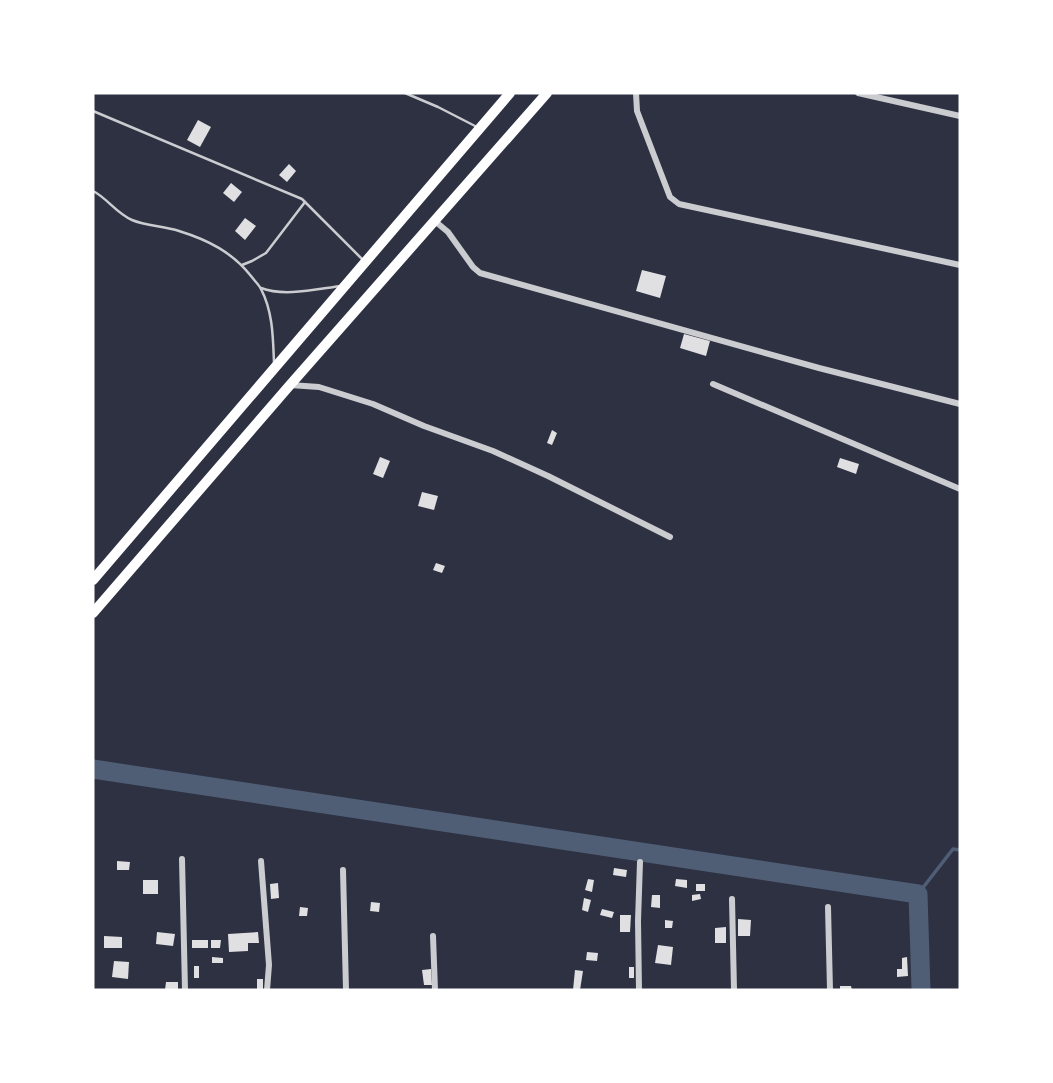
<svg xmlns="http://www.w3.org/2000/svg" width="1053" height="1083" font-family="Ubuntu,sans-serif">
<style>
.lines{fill:none;stroke-linecap:round;stroke-linejoin:round}
.stream{stroke:#4f5d75;stroke-width:3.5}
.river{stroke:#4f5d75;stroke-width:19}
.building{fill:#e0e0e3}
.service{stroke:#caccd0;stroke-width:2.5}
.minor{stroke:#caccd0;stroke-width:6}
.trunk{stroke:#fff;stroke-width:10}
</style>
<rect width="100%" height="100%" fill="#2d3142"/>
<g class="lines">
<path class="stream" d="M918,894l35,-45 7,1"/>
<path class="river" d="M93,769l825,125 3,96"/>
</g>
<g class="building">
<path d="M198,120l13,7 -11,20 -13,-7z"/>
<path d="M289,164l7,7 -9,11 -8,-7z"/>
<path d="M231,183l11,9 -8,10 -11,-9z"/>
<path d="M245,218l11,8 -11,14 -10,-9z"/>
<path d="M642,270l24,6 -6,22 -24,-7z"/>
<path d="M684,334l26,7 -4,15 -26,-8z"/>
<path d="M552,430l5,3 -5,12 -5,-2z"/>
<path d="M380,457l10,4 -7,17 -10,-4z"/>
<path d="M840,458l19,6 -3,10 -19,-7z"/>
<path d="M422,492l16,4 -4,14 -16,-4z"/>
<path d="M436,563l9,3 -3,7 -9,-3z"/>
<path d="M117,861l13,1 -1,8h-12z"/>
<path d="M614,868l13,2 -1,7 -13,-2z"/>
<path d="M588,879l6,1 -2,12 -7,-2z"/>
<path d="M676,879l11,1v8l-12,-2z"/>
<rect x="143" y="880" width="15" height="14"/>
<path d="M278,883l1,15 -8,1 -1,-15z"/>
<rect x="696" y="884" width="9" height="7"/>
<path d="M700,894l1,5 -9,2v-6z"/>
<path d="M652,895h8v13l-9,-1z"/>
<path d="M584,898l7,2 -3,12 -6,-2z"/>
<path d="M371,902l9,1 -1,9 -9,-1z"/>
<path d="M300,907l8,1 -1,8h-8z"/>
<path d="M602,909l12,3 -2,6 -12,-3z"/>
<path d="M620,915h11l-1,17h-10z"/>
<path d="M738,919l13,1 -1,16h-12z"/>
<path d="M665,920l8,1 -1,7h-7z"/>
<path d="M726,927v16h-11v-15z"/>
<path d="M157,932l18,2 -2,12 -17,-2z"/>
<path d="M258,932l1,11h-11v8l-19,1 -1,-18z"/>
<path d="M104,936l18,1v11h-18z"/>
<rect x="192" y="940" width="16" height="8"/>
<path d="M211,940h10l-1,8h-9z"/>
<path d="M658,945l15,2 -2,18 -16,-2z"/>
<path d="M587,952l11,1 -1,8 -11,-1z"/>
<path d="M212,957l11,1v5h-11z"/>
<path d="M907,957l1,19 -11,1v-8h5v-11z"/>
<path d="M114,961l15,1 -1,17 -16,-2z"/>
<rect x="194" y="966" width="5" height="12"/>
<rect x="629" y="967" width="5" height="11"/>
<path d="M431,969l1,16h-8l-2,-15z"/>
<path d="M575,970l8,1 -3,19h-7z"/>
<rect x="257" y="979" width="6" height="11"/>
<path d="M166,982h12v8h-13z"/>
<path d="M840,986h11l1,4h-12z"/>
</g>
<g class="lines">
<g class="service">
<path d="M405,93l33,14 39,20"/>
<path d="M93,111l209,88 62,62"/>
<path d="M93,191c14,7 23,22 39,29 14,6 32,6 47,11 29,9 53,21 72,45 3,4 8,9 10,13 12,23 12,49 13,74"/>
<path d="M242,265l10,-4 14,-8 39,-51"/>
<path d="M261,288c23,9 56,1 80,-2"/>
</g>
<g class="minor">
<path d="M636,93l1,18 33,86 9,7 281,61"/>
<path d="M858,93l102,23"/>
<path d="M436,222l12,10 25,35 7,6 339,95 141,36"/>
<path d="M713,384l247,105"/>
<path d="M290,385l29,2 54,17 51,22 69,25 55,25 122,61"/>
<path d="M182,859l3,131"/>
<path d="M261,861l8,104 -2,25"/>
<path d="M343,870l3,120"/>
<path d="M732,899l2,91"/>
<path d="M828,907l2,83"/>
<path d="M433,936l2,54"/>
<path d="M639,990l-1,-69 2,-59"/>
</g>
<g class="trunk">
<path d="M93,580l417,-487"/>
<path d="M93,613l197,-228 257,-292"/>
</g>
</g>
<rect width="1053" height="1083" fill="none" stroke="#ffffff" stroke-width="189"/>
</svg>
